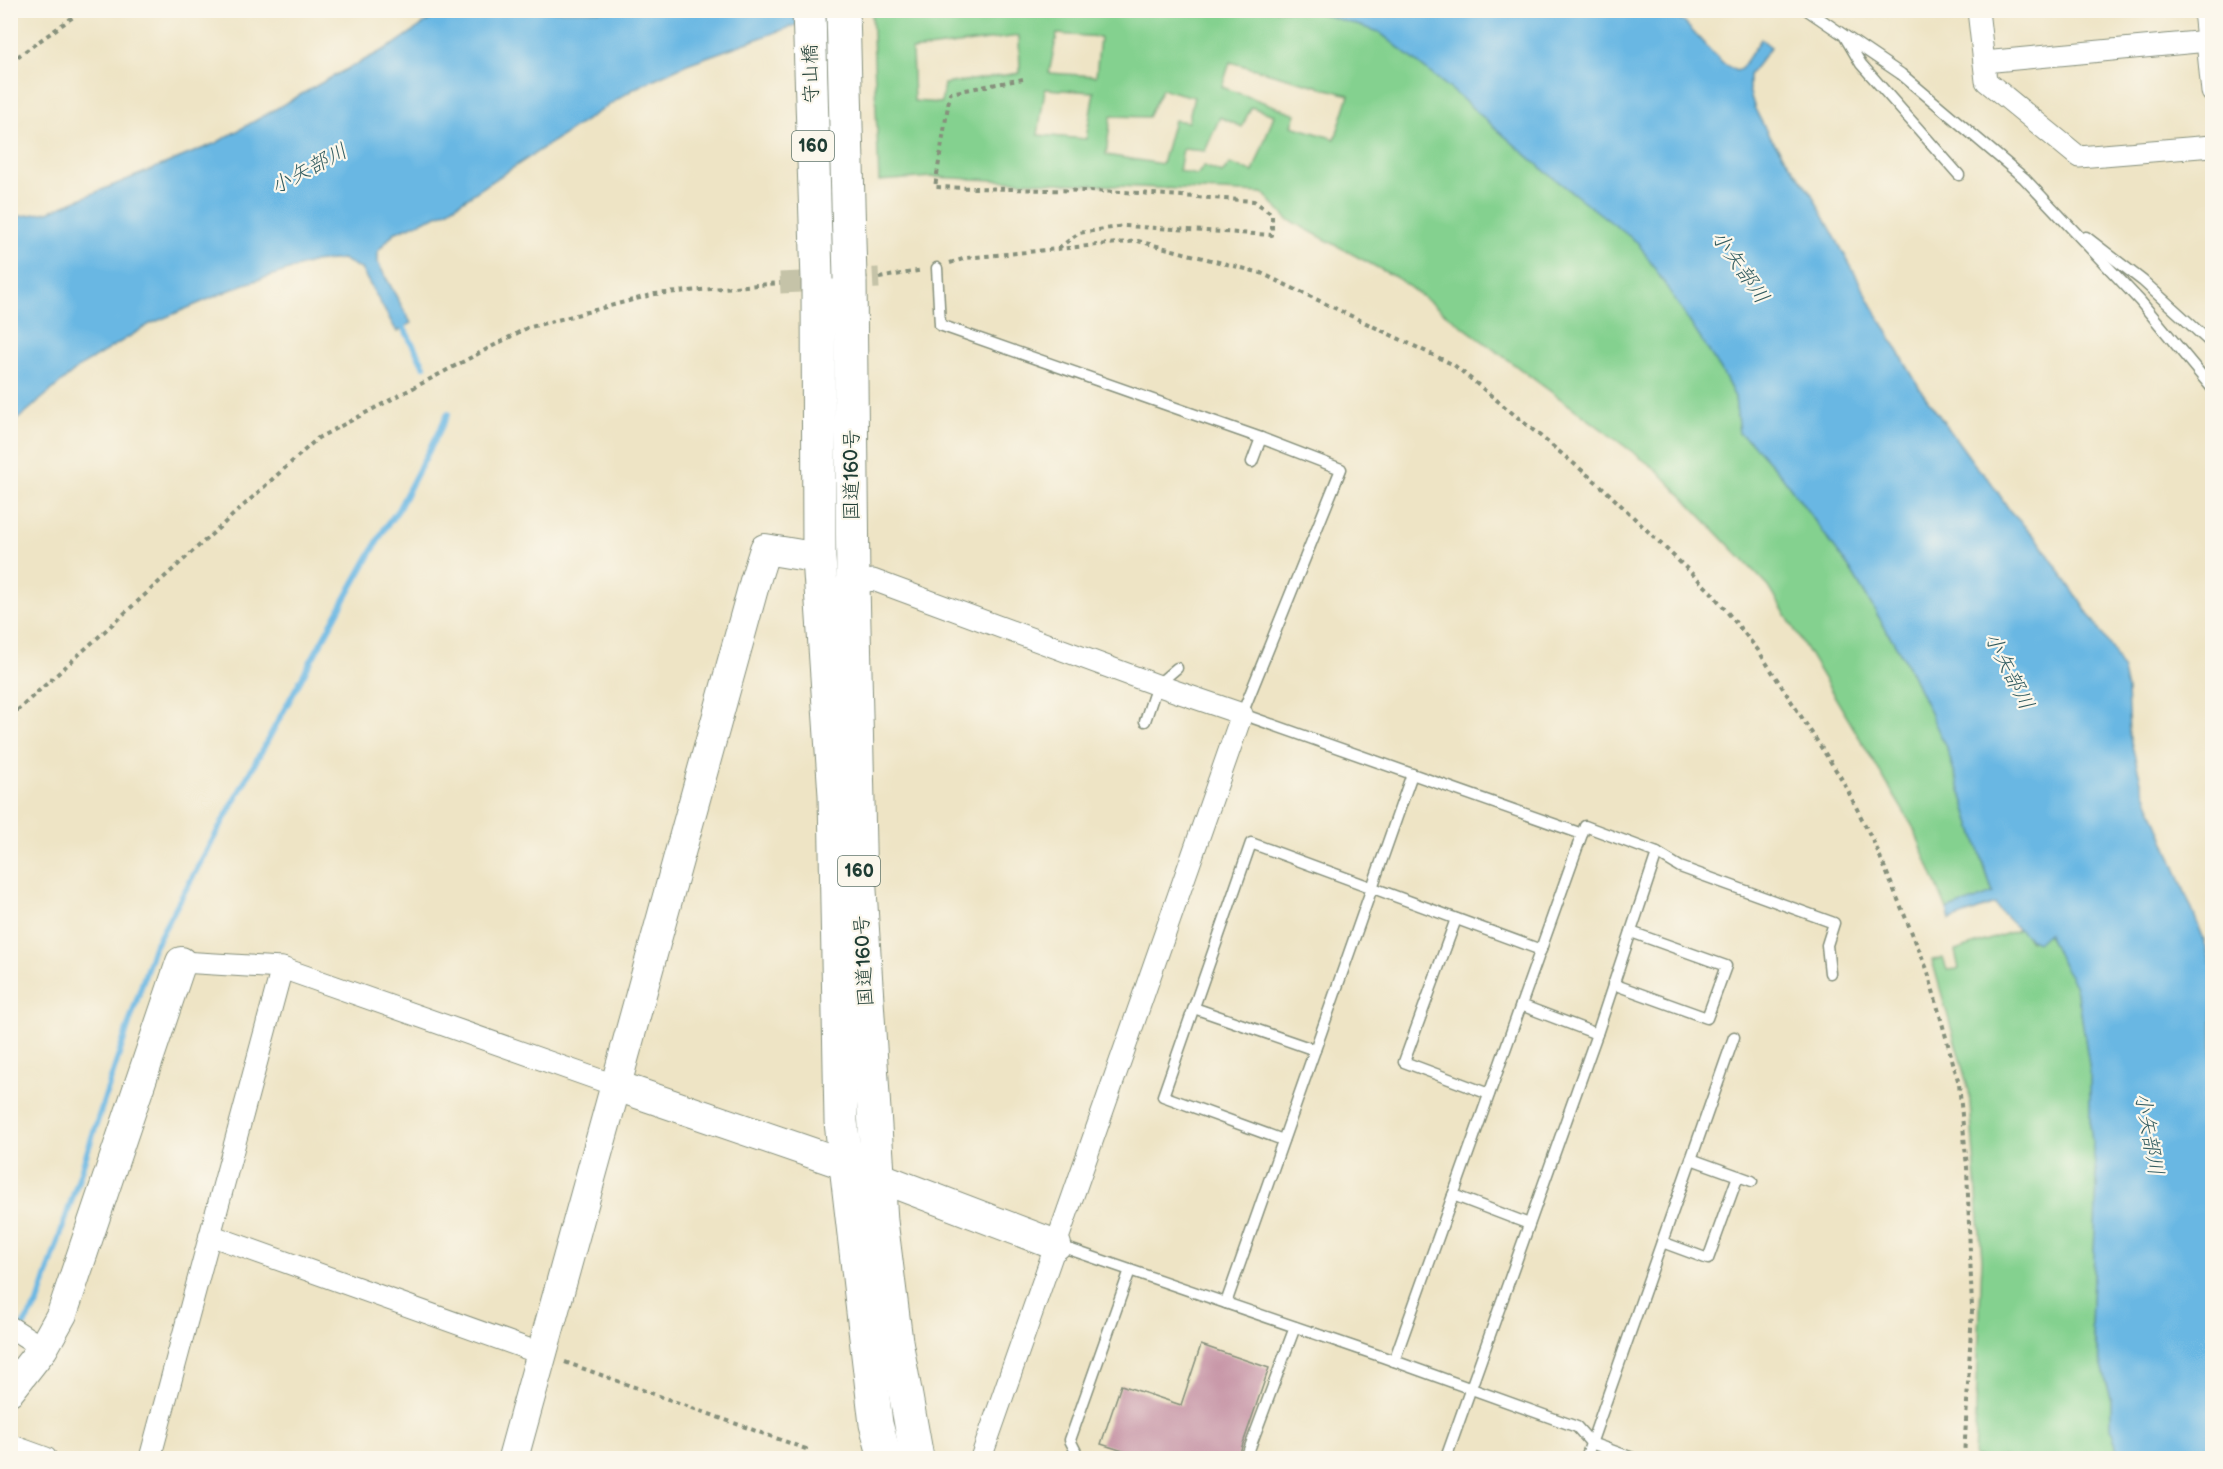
<svg xmlns="http://www.w3.org/2000/svg" width="2223" height="1469" font-family="'Balsamiq Sans','Klee One',sans-serif">
<style>
.green{fill:#84d18f;stroke:#528762;stroke-width:1.5;fill-rule:evenodd}
.water{fill:#69b7e3;stroke:#447a8c;stroke-width:1.5}
.lines{fill:none;stroke-linecap:round;stroke-linejoin:round}
.stream{stroke:#69b7e3;stroke-width:6}
.building{fill:#c796a7}
.street-tunnel{stroke:#c5c3a8;stroke-width:21;stroke-dasharray:21 10;stroke-linecap:butt}
.lane-casing{stroke:#86907c;stroke-width:13}
.street-casing{stroke:#86907c;stroke-width:23}
.secondary-casing{stroke:#86907c;stroke-width:32}
.highway-casing{stroke:#86907c;stroke-width:35}
.path{stroke:#86907c;stroke-width:4;stroke-dasharray:4.5 4.5;stroke-linecap:butt}
.lane{stroke:#fff;stroke-width:10}
.street{stroke:#fff;stroke-width:21}
.secondary{stroke:#fff;stroke-width:30}
.highway{stroke:#fff;stroke-width:33}
.highway-bridge-casing{stroke:#86907c;stroke-width:35;stroke-linecap:butt}
.highway-bridge{stroke:#fff;stroke-width:33}
.labels{text-anchor:middle;dominant-baseline:central;stroke-width:4.5;stroke-linejoin:round;paint-order:stroke}
.shield{fill:#fbf7ec;stroke:#61756b;stroke-width:1.5}
.shield-label{font-size:18px;font-weight:bold;fill:#1f3d34}
.street-label{font-size:20px;fill:#1f3d34;stroke:#fbf7ec}
.water-label{font-size:21px;font-style:italic;fill:#325c60;stroke:#fbf7ec}
</style>
<rect width="100%" height="100%" fill="#fbf7ec"/>
<filter id="ink" filterUnits="userSpaceOnUse"><feTurbulence type="fractalNoise" baseFrequency=".0167" numOctaves="2"/><feDisplacementMap in="SourceGraphic" scale="12" xChannelSelector="R" yChannelSelector="G"/><feConvolveMatrix kernelMatrix="1 2 1 2 8 2 1 2 1" color-interpolation-filters="sRGB"/></filter>
<filter id="wash" filterUnits="userSpaceOnUse"><feTurbulence type="fractalNoise" baseFrequency=".008" numOctaves="4" result="noise"/><feDisplacementMap in="SourceGraphic" scale="24" xChannelSelector="R" yChannelSelector="G"/><feGaussianBlur stdDeviation="1.35" result="paint"/><feColorMatrix in="noise" values="0 0 0 0 0 0 0 0 0 0 0 0 0 0 0 0 0 1.4 0 .05"/><feComposite in="paint" operator="in"/></filter>
<g filter="url(#wash)">
<rect width="100%" height="100%" fill="#eee4c5"/>
<g class="green">
<path d="M1312,10l67,22 74,59 93,81 93,71 82,127 14,27 4,36 12,9 31,34 68,93 57,95 40,85 46,145 -46,16 -34,-83 -144,-240 -112,-117 -260,-192 -110,-59 -24,-26 -331,-16 -53,4 -7,-170zM1057,34l43,3 -4,39 -47,-3zM1019,36l1,37 -76,11 -3,19 -27,-2 -2,-51zM1230,62l119,33 -14,44 -43,-13 4,-12 -74,-27zM1045,89l49,3 -8,47 -48,-4zM1162,89l32,8 -6,25 -14,-2 -12,44 -56,-9 5,-39 37,1zM1251,107l23,8 -21,57 -23,-8 -8,9 -18,-7 -7,9 -18,-4 4,-22 22,2 15,-34 22,10z"/>
<path d="M2021,929l9,12 17,-8 26,48 7,25 10,65v54l7,56 -6,146 20,71v29l5,19v12h-142l8,-199 -13,-168 -37,-131 11,-2 4,12 12,-1 -4,-18z"/>
</g>
<g class="water">
<path d="M449,11h386l-148,53 -52,24 -188,123 -53,22 -16,18v12l33,60 -14,9 -36,-63 -19,-10 -28,3 -72,23 -92,39 -71,43 -68,58 -1,-207 38,-6 168,-69 114,-65 63,-33 38,-26z"/>
<path d="M1312,11h354l18,11 38,41 14,8 5,-2 20,-30 10,8 -22,28v15l6,19 13,25 43,59 67,123 44,76 53,73 16,17 19,29 29,30 74,109 10,21 4,19 2,44 13,51 61,152 9,30v491h-96v-12l-5,-19v-29l-20,-71 6,-146 -7,-56v-54l-10,-65 -7,-25 -13,-21 -12,-27 -11,10c-7,-2 -39,-32 -42,-39l-45,16 -3,-10 46,-17 -46,-144 -40,-85 -57,-95 -68,-93 -31,-34 -12,-9 -4,-36 -14,-27 -83,-127 -92,-71 -93,-81 -74,-59z"/>
</g>
<g class="lines">
<g class="stream">
<path d="M400,321l24,45"/>
<path d="M10,1346l28,-43 116,-356 191,-348 40,-71 13,-18 50,-96"/>
</g>
</g>
<g id="blocks">
<path class="building" d="M1201,1345l68,23 -31,90h-93l-44,-14 20,-59 60,20z"/>
</g>
</g>
<g filter="url(#ink)">
<use href="#blocks" fill-opacity="0" stroke="#86907c" stroke-width="1.5"/>
<g class="lines">
<path class="street-tunnel" d="M780,283l99,-5"/>
<defs>
<g id="lane">
<path d="M1807,10l94,64 123,104 116,123 72,87"/>
<path d="M1845,37l16,27 98,111"/>
<path d="M2086,237l57,44 69,63"/>
<path d="M937,268l3,57 321,113"/>
<path d="M1252,462l9,-24 80,31 -99,245 340,120 -188,527"/>
<path d="M1145,721l12,-36 20,-17"/>
<path d="M1657,853l23,14 154,56 -7,22 3,28"/>
<path d="M1456,919l-52,143 85,32"/>
<path d="M1613,984l94,34 19,-52 -95,-34"/>
<path d="M1521,1005l76,29 60,-181 -72,-27 -3,8"/>
<path d="M1194,1008l121,42"/>
<path d="M1283,1140l-120,-44 88,-253 290,107"/>
<path d="M1691,1159l61,22"/>
<path d="M1453,1195l76,29"/>
<path d="M1662,1242l46,17 30,-83"/>
<path d="M1057,1245l326,112 194,70 14,16 42,15"/>
<path d="M1226,1303l186,-529"/>
<path d="M1079,1458l-9,-18 60,-170"/>
<path d="M1246,1458l49,-131"/>
<path d="M1446,1458l151,-424"/>
<path d="M1586,1458l148,-421"/>
</g>
<g id="street">
<path d="M1978,10l8,71 93,76 133,-11"/>
<path d="M2204,10l8,82"/>
<path d="M1984,62l224,-21"/>
<path d="M853,584l20,-4 284,105 85,29 -261,744"/>
<path d="M181,962l101,6 335,118"/>
<path d="M210,1235l332,119"/>
<path d="M10,1327l33,21"/>
<path d="M10,1445l36,13"/>
<path d="M150,1458l132,-490"/>
</g>
<g id="secondary">
<path d="M617,1086l230,79 209,80"/>
<path d="M10,1390l33,-42 19,-34 119,-352"/>
<path d="M513,1458l242,-877 10,-32 54,9"/>
</g>
<g id="highway">
<path d="M809,10l9,271 1,277 16,237 6,327 35,302 9,34"/>
<path d="M850,279l3,305 7,306 21,331 15,120 21,117"/>
</g>
</defs>
<use href="#lane" class="lane-casing"/>
<use href="#street" class="street-casing"/>
<use href="#secondary" class="secondary-casing"/>
<use href="#highway" class="highway-casing"/>
<g class="path">
<path d="M10,62l73,-52"/>
<path d="M1023,79l-73,14 -15,94 189,5 130,9 18,13v21l-148,-9 -45,7 -22,16"/>
<path d="M950,263l16,-5 172,-17 123,32 193,92 147,121 110,106 47,58 85,131 33,66 51,122 32,115 8,83 5,143 -8,148"/>
<path d="M879,278l44,-8"/>
<path d="M10,717l308,-279 209,-110 128,-34 125,-11"/>
<path d="M565,1362l241,87 -3,9"/>
</g>
<use href="#lane" class="lane"/>
<use href="#street" class="street"/>
<use href="#secondary" class="secondary"/>
<use href="#highway" class="highway"/>
<defs>
<path id="highway-bridge" d="M843,10l7,269"/>
</defs>
<use href="#highway-bridge" class="highway-bridge-casing"/>
<use href="#highway-bridge" class="highway-bridge"/>
</g>
</g>
<g class="labels">
<g class="shield">
<rect x="792" y="131" width="42" height="30" rx="4.5"/>
<rect x="838" y="856" width="42" height="30" rx="4.5"/>
</g>
<g class="shield-label">
<text x="813" y="146">160</text>
<text x="859" y="871">160</text>
</g>
<g class="street-label">
<text transform="translate(811 74) rotate(-92)">守山橋</text>
<text transform="translate(852 475) rotate(-90)">国道160号</text>
<text transform="translate(864 961) rotate(-93)">国道160号</text>
</g>
<g class="water-label">
<text transform="translate(309 169) rotate(-28)">小矢部川</text>
<text transform="translate(1740 267) rotate(55)">小矢部川</text>
<text transform="translate(2009 671) rotate(63)">小矢部川</text>
<text transform="translate(2149 1134) rotate(80)">小矢部川</text>
</g>
</g>
<rect width="2223" height="1469" fill="none" stroke="#fbf7ec" stroke-width="36"/>
</svg>
